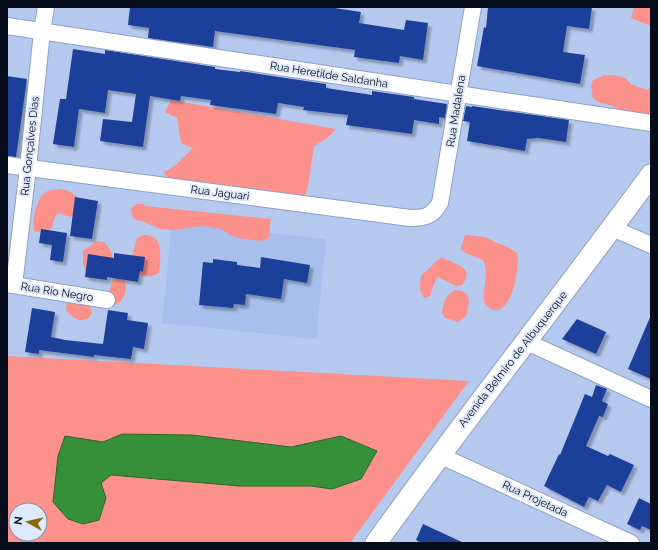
<svg xmlns="http://www.w3.org/2000/svg" width="658" height="550" font-family="Raleway,sans-serif">
<style>
.built{fill:#a8bfec}
.green{fill:#fc918c;fill-rule:evenodd}
.water{fill:#379039;stroke:#28682f}
.building{fill:#1c4199;filter:url(#shadow)}
.lines{fill:none;stroke-linecap:round;stroke-linejoin:round}
.minor-casing{stroke:#8da1c6;stroke-width:18}
.major-casing{stroke:#8da1c6;stroke-width:23}
.minor{stroke:#fff;stroke-width:16}
.major{stroke:#fff;stroke-width:21}
.labels{text-anchor:middle;dominant-baseline:central;stroke-width:4;stroke-linejoin:round;paint-order:stroke}
.street-label{font-size:11px;fill:#060c19;stroke:#dfe9fd}
</style>
<defs>
<filter id="shadow"><feDropShadow dx="3.5" dy="3.5" stdDeviation="1" flood-color="#0004"/></filter>
</defs>
<rect width="100%" height="100%" fill="#b5c9ef"/>
<path class="built" d="M172,222l154,17 -10,100 -154,-16z"/>
<g class="green">
<path d="M634,7h17v19l-20,-8z"/>
<path d="M605,75l14,1 6,2 7,7 16,5 3,-6v32l-27,-2 -11,-8 -15,-4 -5,-4 -2,-12 2,-6z"/>
<path d="M171,100l165,29 -10,10 -12,7 -6,41 -4,12 -133,-17 -7,-10 12,-7 17,-17 -12,-5 -4,-25 -12,-6z"/>
<path d="M59,189c10,1 15,4 21,13l-4,12 -6,3 -12,-4 -4,6 -2,9c-6,4 -10,5 -18,3 -2,-11 2,-33 12,-39 3,-2 9,-2 13,-3z"/>
<path d="M137,204h6l2,2 126,13c-2,7 0,12 -2,19l-8,3 -22,-3 -7,-2 -11,-7 -20,-3 -28,4 -13,-1 -18,-8 -7,-1 -3,-5 -1,-7z"/>
<path d="M143,235c4,0 9,1 12,3 8,8 5,25 4,35 -9,5 -15,4 -25,0l-3,-13 6,-22z"/>
<path d="M465,235l20,2 26,12 6,4c3,14 -4,56 -21,57 -4,0 -8,-2 -10,-5 -7,-10 5,-30 -3,-45l-18,-7 -4,-5z"/>
<path d="M97,241l7,1c5,5 8,10 9,17l-26,16 -4,-11v-13z"/>
<path d="M442,257c11,7 35,10 20,28l-6,1 -18,-9c-5,6 -5,12 -8,19l-6,2c-6,-8 -4,-15 -2,-24 8,-5 12,-12 20,-17z"/>
<path d="M118,277l6,2c4,11 1,21 -9,26l-6,-5v-6l3,-13z"/>
<path d="M455,290l6,1 6,3 2,7 -2,14 -9,7 -13,-4 -3,-6c2,-11 2,-15 13,-22z"/>
<path d="M67,297l23,8 2,7 -3,6c-11,5 -16,0 -23,-8z"/>
<path d="M7,356l462,25 -119,162h-343zM16,510h24v24h-24z"/>
</g>
<path class="water" d="M122,434l70,1 99,12 50,-11 36,15 -16,28 -29,10 -21,-3h-72l-128,-11 -10,8 5,15 -7,22 -16,4 -15,-5 -15,-17 5,-46 7,-20 38,6z"/>
<g class="building">
<path d="M130,7h198l33,5 -2,11 45,7 2,-10 22,3 -5,37 -23,-4 -1,7 -45,-6 1,-7 -140,-19 -2,16 -65,-9 1,-10 -21,-3z"/>
<path d="M488,7h104l-3,22 -22,-3 -4,26 22,3 -5,29 -103,-18 7,-39 2,1z"/>
<path d="M73,49l32,5v-4l110,17v2l25,3v-1l86,13v4l46,7v-4l42,6v2l33,5 -2,14 -6,-1v7l-25,-4 -2,14 -66,-9 2,-10 -45,-5 1,-3 -26,-4 -2,11 -66,-9 1,-5 -30,-4 -1,5 -30,-5 -7,51 -43,-6 3,-22 29,3 4,-28 -28,-4 -3,23 -26,-4 -5,38 -21,-3 7,-45h6z"/>
<path d="M7,76l20,3 -11,78 -9,-1z"/>
<path d="M466,106l6,1v-1l97,14 -3,22 -28,-4 -11,1 -2,12 -58,-10 3,-19 -7,-1z"/>
<path d="M75,197l23,4 -6,38 -22,-3z"/>
<path d="M41,229l26,4 -4,29 -13,-2 2,-15 -13,-2z"/>
<path d="M114,253l31,4 -2,15 -3,-1 -2,11 -31,-5v3l-22,-3 3,-23 26,4z"/>
<path d="M261,257l49,8 -3,18 -23,-4 -3,20 -35,-5 -1,11 -11,-1 -1,4 -34,-3 4,-43 10,1v-4l24,3v3l23,3z"/>
<path d="M32,308l23,4 -4,25 14,3 38,4 5,-34 20,3 -1,7 21,3 -4,26 -11,-2 -2,12 -37,-4v2l-55,-7v4l-14,-2z"/>
<path d="M651,315v64l-23,-10z"/>
<path d="M577,319l29,13 -10,22 -34,-15z"/>
<path d="M596,385l11,4 -5,12 6,3 -5,13 -4,-1 -13,30 22,10 2,-2 24,11 -13,27 -14,-7 -9,16 -9,-4 -5,10 -40,-21 15,-32 1,1 25,-61 7,3z"/>
<path d="M639,498l12,6v26l-9,-4 -2,4 -13,-6z"/>
<path d="M423,524l41,19h-42l-6,-3z"/>
</g>
<g class="lines">
<defs>
<g id="minor">
<path d="M7,26l644,97"/>
<path d="M7,165l403,53c16,0 22,-2 30,-15l33,-196"/>
<path d="M612,228l39,17"/>
<path d="M7,284l100,16"/>
<path d="M14,285l14,-117 14,-137 4,-24"/>
<path d="M527,342l124,57"/>
<path d="M439,455l192,88"/>
</g>
<path id="major" d="M376,543c89,-124 184,-244 275,-368"/>
</defs>
<use href="#minor" class="minor-casing"/>
<use href="#major" class="major-casing"/>
<use href="#minor" class="minor"/>
<use href="#major" class="major"/>
</g>
<g class="labels">
<g class="street-label">
<text transform="translate(329 75) rotate(9)">Rua Heretilde Saldanha</text>
<text transform="translate(456 111) rotate(-81)">Rua Madalena</text>
<text transform="translate(30 146) rotate(-84)">Rua Gonçalves Dias</text>
<text transform="translate(220 193) rotate(7)">Rua Jaguari</text>
<text transform="translate(57 292) rotate(9)">Rua Rio Negro</text>
<text transform="translate(513 359) rotate(-52)">Avenida Belmiro de Albuquerque</text>
<text transform="translate(535 499) rotate(25)">Rua Projetada</text>
</g>
</g>
<rect width="658" height="550" fill="none" stroke="#060c19" stroke-width="16"/>
<g transform="translate(28 522) rotate(278)"><circle r="19" fill="#dfe9fd" stroke="#8891a2"/>
<path d="M0-3L7 15L0 10L-7 15Z" fill="#8c6809"/>
<text y="-6" font-size="11" font-weight="bold" text-anchor="middle" fill="#060c19">N</text>
</g>
</svg>
